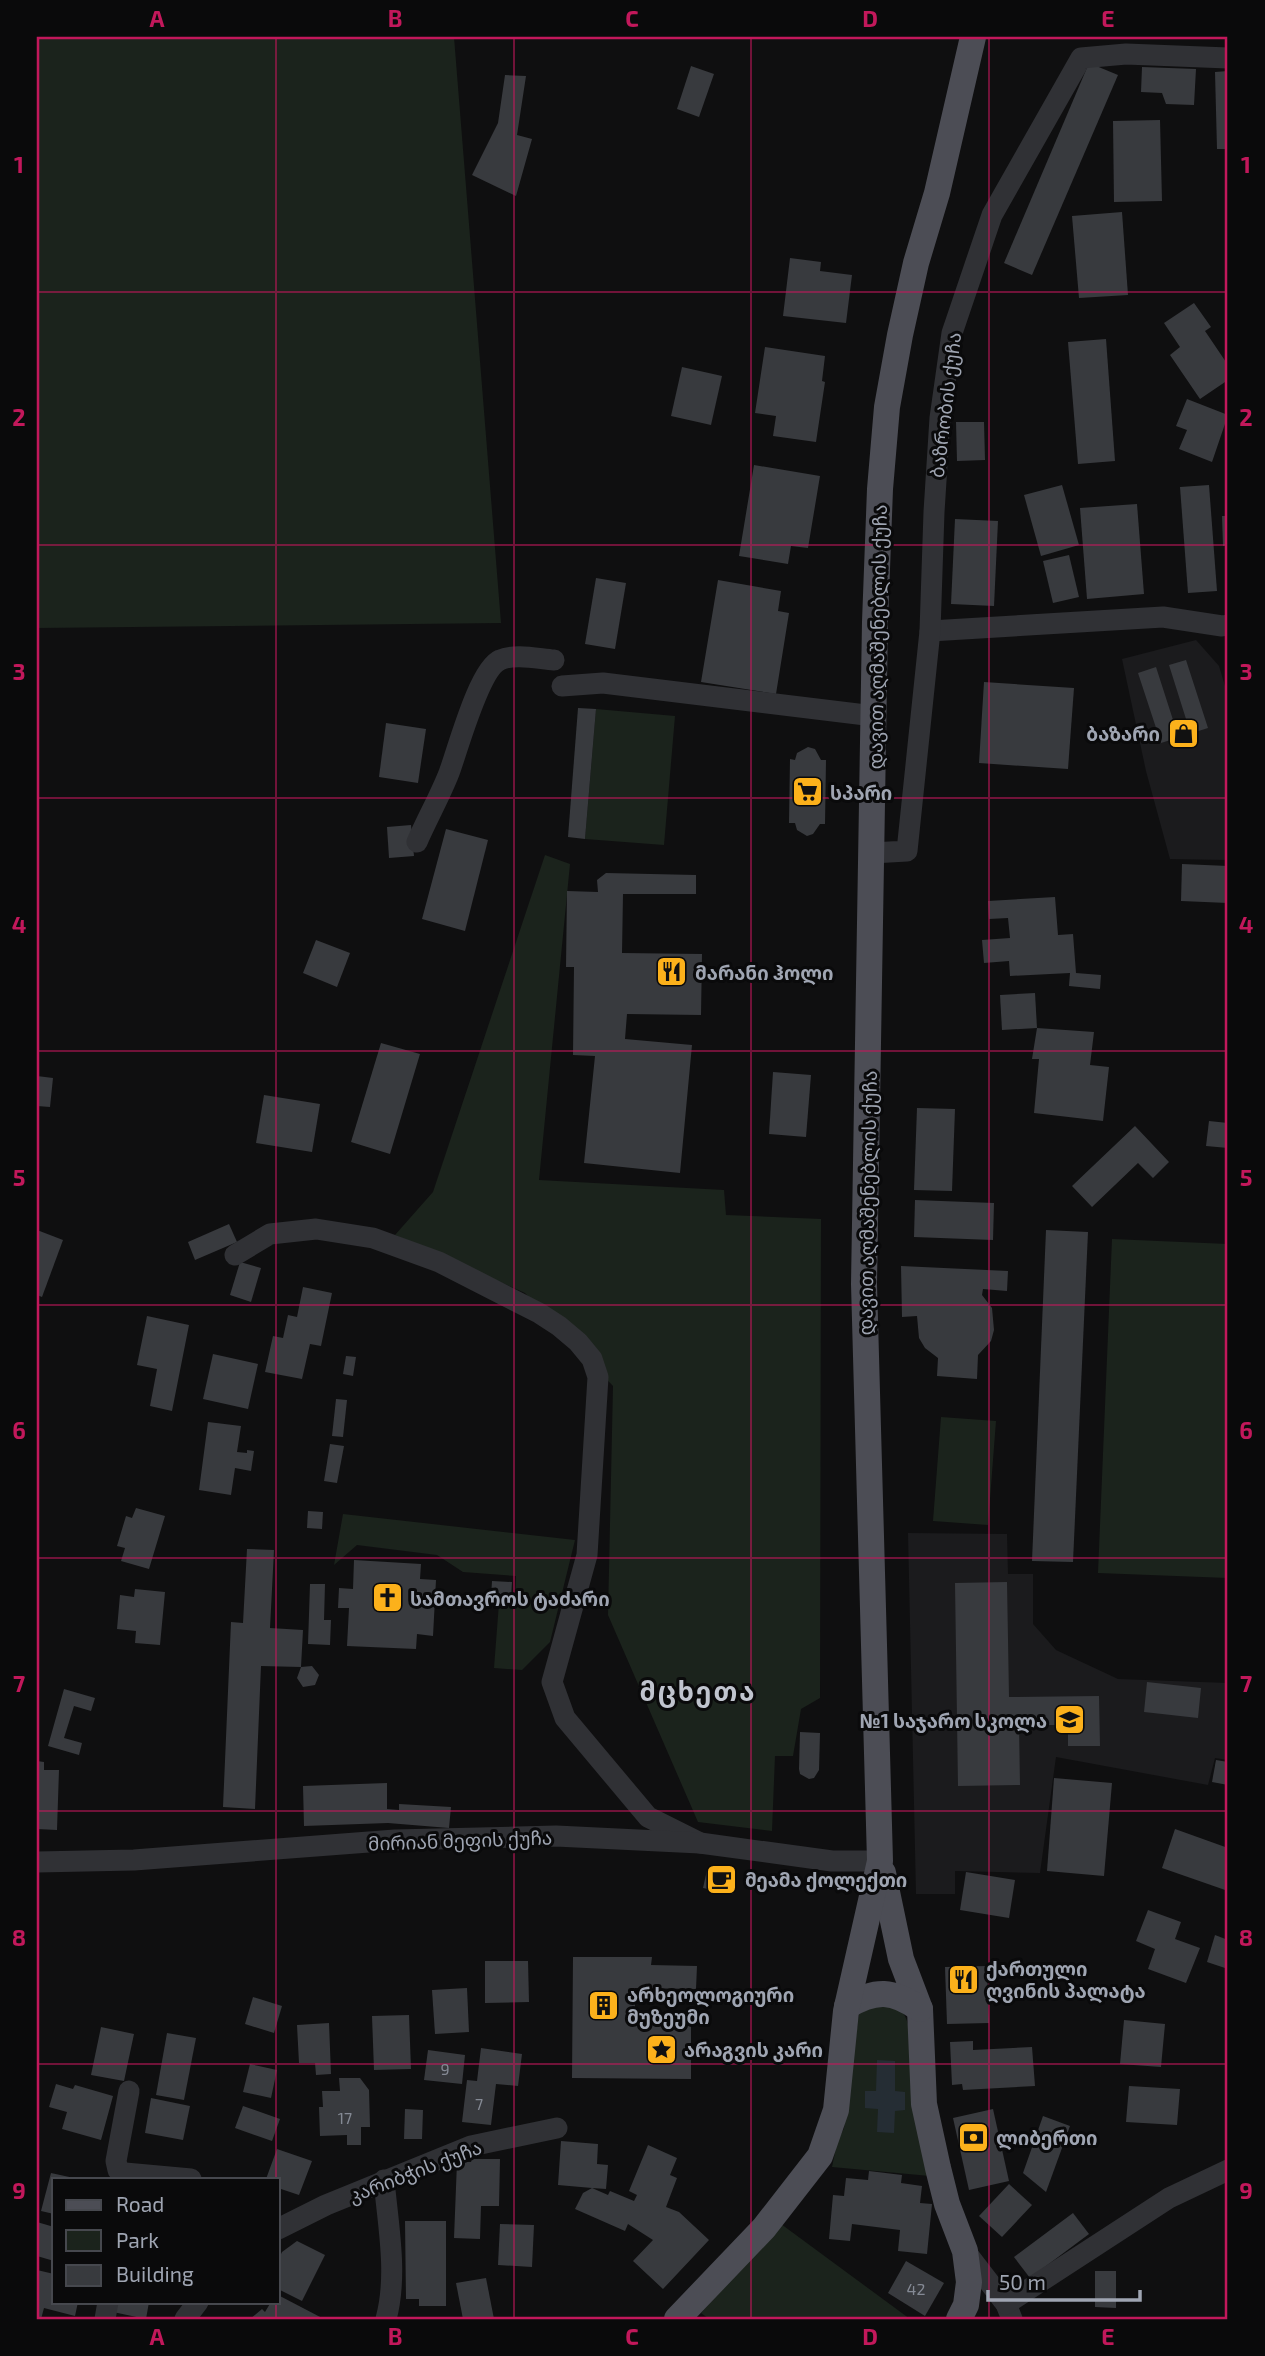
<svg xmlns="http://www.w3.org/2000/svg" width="1265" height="2356" font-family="'Exo 2','Noto Sans Georgian',sans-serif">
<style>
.built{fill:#1b1b1d}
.green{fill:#1b231c}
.water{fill:#252d34}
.building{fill:#383a3e}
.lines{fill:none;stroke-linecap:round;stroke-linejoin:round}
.minor{stroke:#303135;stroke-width:21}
.major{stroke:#4c4d55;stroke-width:26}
.grid{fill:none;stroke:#c2185b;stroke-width:2;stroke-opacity:0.55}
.labels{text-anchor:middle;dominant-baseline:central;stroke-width:6;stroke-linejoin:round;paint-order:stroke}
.number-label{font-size:16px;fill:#858a95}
.street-label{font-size:19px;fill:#9fa5b2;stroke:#0a0a0b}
.poi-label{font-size:19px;font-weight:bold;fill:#9fa5b2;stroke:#0a0a0b;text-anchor:start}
.district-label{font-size:26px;font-weight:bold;letter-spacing:2px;fill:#c0c4ce;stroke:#0a0a0b}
.neatline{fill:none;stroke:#c2185b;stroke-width:2.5}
.grid-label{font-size:23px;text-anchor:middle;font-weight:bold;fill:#c2185b}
</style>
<rect width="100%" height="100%" fill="#0f0f10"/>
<g class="built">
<path d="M1196,640l23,26 9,30v164l-58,-1 -24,-88 -24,-112z"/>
<path d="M908,1533l99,1 1,40h25v50l23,26 62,29 110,4v77l-13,-2 -7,27 -152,-28 -16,116 -85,-2v23h-39z"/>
</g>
<g class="green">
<path d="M37,37h417l47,586 -464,5z"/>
<path d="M596,709l79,7 -11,129 -79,-6z"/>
<path d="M545,855l25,9 -31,316 185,10 2,25 95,4 -1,479 -19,11 -8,47h-18l-3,75 -74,-9 -90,-207 5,-229 -88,-93 -130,-58 38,-43z"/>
<path d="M1112,1239l116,5v334l-130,-5z"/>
<path d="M941,1417l55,4 -8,104 -55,-4z"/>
<path d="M343,1514l232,26 -25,102 -28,28 -28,-2 5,-65 16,1 1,-28 -53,-4 -26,-17 -80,-10 -23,20z"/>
<path d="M874,2003c29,1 31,8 38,35l18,138 -98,-9 5,-24 7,-15 15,-115z"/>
<path d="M781,2224l129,95h-201l-8,-6z"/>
</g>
<path class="water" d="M877,2060l18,1v30l10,1v18l-10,1 -1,22 -17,-1 1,-23 -13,-1v-17h11z"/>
<g class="building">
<path d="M1089,63l29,12 -86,200 -28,-12z"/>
<path d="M691,66l23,8 -15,43 -22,-8z"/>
<path d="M1142,67l54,2 -2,36 -28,-1 -4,-11 -21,-1z"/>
<path d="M1228,71v78h-11l-2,-77z"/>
<path d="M505,75l21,1 -9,59 15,4 -16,57 -44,-21 26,-52z"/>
<path d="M1160,120l2,81 -48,1 -1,-81z"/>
<path d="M1122,212l6,83 -49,3 -7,-82z"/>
<path d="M790,258l31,4 -1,9 32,4 -6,48 -63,-7z"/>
<path d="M1194,303l17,24 -6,4 23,34v15l-28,19 -30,-44 10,-8 -16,-24z"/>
<path d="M1106,339l9,122 -37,3 -10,-122z"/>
<path d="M765,347l60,9 -3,25 3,1 -9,60 -43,-6 3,-20 -21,-3z"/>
<path d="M682,367l40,9 -11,49 -40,-9z"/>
<path d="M1187,399l41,16 -16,47 -33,-13 8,-19 -11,-4z"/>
<path d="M956,422h28l1,38 -28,1z"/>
<path d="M754,465l66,11 -12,72 -17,-2 -3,18 -49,-8z"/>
<path d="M1062,485l17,60 -38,11 -17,-61z"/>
<path d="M1209,485l8,106 -29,2 -8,-106z"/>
<path d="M1137,504l7,90 -57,5 -7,-91z"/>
<path d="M1222,516h6v29l-5,1z"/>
<path d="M955,519l43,2 -4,85 -43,-2z"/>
<path d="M1069,555l10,42 -26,6 -10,-42z"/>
<path d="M596,578l30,5 -11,66 -30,-5z"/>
<path d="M718,580l63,11 -3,20 11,2 -13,81 -75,-12z"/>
<path d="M1186,660l22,68 -47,15 -23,-70 18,-6 18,56 12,-4 -17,-54z"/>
<path d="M984,682l90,6 -6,81 -89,-6z"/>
<path d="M578,708l18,1 -11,130 -17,-2z"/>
<path d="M386,723l40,6 -8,54 -39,-6z"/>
<path d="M808,747l7,2 6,11h5l-1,64h-5l-7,10 -6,2 -10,-6 -2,-7h-6l1,-64 5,1 2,-7z"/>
<path d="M411,825l3,31 -25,2 -2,-31z"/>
<path d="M446,829l42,11 -23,91 -43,-12z"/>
<path d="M1182,864l46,2v37l-47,-2z"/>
<path d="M606,873l90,2v19h-73l-1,59 80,1 -1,61 -74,-1 -2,25 67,6 -12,128 -96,-10 11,-107 -22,-1 1,-88h-8l1,-76 31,1 -1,-12z"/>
<path d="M1055,897l3,38 15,-1 3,39 25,2 -1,14 -31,-3 1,-13 -60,3 -1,-15 -25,2 -2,-23 28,-2 -2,-20 -19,1 -1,-18z"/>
<path d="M316,940l34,13 -13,34 -34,-14z"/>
<path d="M1035,993l2,35 -35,2 -2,-35z"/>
<path d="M1037,1028l57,4 -4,33 19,2 -6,54 -69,-8 5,-54h-7z"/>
<path d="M381,1043l39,11 -30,100 -39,-12z"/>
<path d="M773,1072l38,3 -5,62 -37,-3z"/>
<path d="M37,1076l16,2 -3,29 -13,-1z"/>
<path d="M264,1095l56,9 -8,48 -56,-9z"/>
<path d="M917,1108l38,1 -3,82 -38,-1z"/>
<path d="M1209,1121l19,2v25l-22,-2z"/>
<path d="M1135,1126l34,36 -16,16 -15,-15 -46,44 -20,-21z"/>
<path d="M915,1200l79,3 -1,37 -79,-3z"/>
<path d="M229,1224l8,18 -42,18 -7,-18z"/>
<path d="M37,1230l26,10 -21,57 -5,-2z"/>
<path d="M1046,1230l42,2 -15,330 -41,-1z"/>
<path d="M240,1262l21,6 -10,34 -21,-7z"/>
<path d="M901,1266l107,5 -1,20 -24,-2 -1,6 10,13 2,22 -3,11 -13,14 -1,24 -40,-3 1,-18 -13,-10 -6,-10 -2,-22 -15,1z"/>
<path d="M303,1287l29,6 -11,53 -11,-2 -8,35 -37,-7 8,-36 10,2 5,-23 9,2z"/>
<path d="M147,1316l42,9 -17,86 -22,-5 7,-37 -20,-4z"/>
<path d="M213,1354l45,10 -10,45 -45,-10z"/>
<path d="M346,1356l10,1 -3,19 -10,-2z"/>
<path d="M336,1399l11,1 -4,37 -11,-1z"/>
<path d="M208,1422l33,4 -4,26 10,1v-3l7,1 -3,20 -16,-3 -4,27 -32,-5z"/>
<path d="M330,1444l14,2 -7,37 -13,-2z"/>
<path d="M136,1508l29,8 -16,53 -28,-8 4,-13 -8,-2 9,-30 6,2z"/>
<path d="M308,1511l15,1 -1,17 -15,-1z"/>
<path d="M247,1549l27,1 -4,78 33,2 -2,37 11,-1 7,9 -4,10 -12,2 -6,-9 4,-11 -40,-1 -6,143 -32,-2 8,-185 12,1z"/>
<path d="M354,1560l67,4 -1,15 16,1 -3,56 -16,-2 -1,15 -69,-3 2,-38h-11l1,-20 14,1z"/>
<path d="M492,1581l20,1 -1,16 -20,-1z"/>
<path d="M1007,1582l2,115 90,-1 1,50h-32v-21h-49l1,60 -62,1 -3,-203z"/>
<path d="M310,1584h15l-1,36h7l-1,25 -22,-1z"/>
<path d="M135,1589l30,3 -5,53 -25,-2 1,-12 -19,-2 3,-34 14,2z"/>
<path d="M1147,1682l54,6 -3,30 -54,-6z"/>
<path d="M64,1689l31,9 -4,13 -17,-5 -10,32 18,5 -3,12 -31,-9z"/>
<path d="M800,1732l20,1 -1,37 -5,8 -5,1 -9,-5 -1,-5z"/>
<path d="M1216,1760l12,2v23l-16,-3z"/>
<path d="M37,1761l7,1v8h15l-2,60 -20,-1z"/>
<path d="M1054,1778l58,5 -8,93 -57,-5z"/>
<path d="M387,1783v26l12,1v-6l52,3 -2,21 -61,-5 -84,3 -1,-40z"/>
<path d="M1175,1829l53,19v43l-66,-23z"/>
<path d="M707,1870l29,5 -3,19 -30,-6z"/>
<path d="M966,1872l49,8 -6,38 -49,-8z"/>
<path d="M1148,1910l33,12 -6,17 25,9 -14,35 -38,-14 7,-20 -19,-8z"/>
<path d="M1215,1935l13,5v29l-21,-7z"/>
<path d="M573,1957h79l-1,8 46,1 -1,23 -61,-1v33h56v58l-119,-1z"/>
<path d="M485,1961h43l1,41 -44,1z"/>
<path d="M987,1966l2,57 -42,1 -2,-57z"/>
<path d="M467,1988l2,44 -34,2 -3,-44z"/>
<path d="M253,1997l29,9 -8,27 -29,-9z"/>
<path d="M409,2015l2,54 -37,1 -2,-54z"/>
<path d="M1124,2020l41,4 -4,43 -41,-3z"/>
<path d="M329,2023l2,51 -15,1 -1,-12h-16l-2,-38z"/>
<path d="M101,2027l33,7 -10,47 -33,-6z"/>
<path d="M167,2033l29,5 -12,62 -28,-5z"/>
<path d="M973,2041v9l59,-3 3,39 -72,4 -1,-6 -10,1 -2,-43z"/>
<path d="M481,2048l41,6 -4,32 -22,-2 -5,41 -29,-3 5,-42 10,1z"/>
<path d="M428,2050l37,5 -3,29 -38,-4z"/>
<path d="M250,2064l27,6 -6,28 -28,-6z"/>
<path d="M339,2078h21l9,12 1,37h-9v18h-14v-10l-27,1 -1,-29h4l-1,-16h18z"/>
<path d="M56,2084l17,5 2,-4 38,11 -12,44 -39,-11 5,-17 -18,-5z"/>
<path d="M1129,2086l51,3 -3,36 -51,-3z"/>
<path d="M151,2098l39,8 -7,34 -38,-7z"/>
<path d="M243,2106l37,13 -8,22 -37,-13z"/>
<path d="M405,2109l18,1 -1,29h-18z"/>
<path d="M993,2109l16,72 -40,9 -16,-72z"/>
<path d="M1043,2116l27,10 -24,66 -23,-19z"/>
<path d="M561,2141l37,3 -1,20 11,1 -2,24 -14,-1 16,7 2,-4 24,10 3,-6 -8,-4 19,-46 29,13 -7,17 7,3 -11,29 13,5 30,28 -46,49 -30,-28 20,-21 -25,-16 -3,7 -50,-22 8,-16 9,-5 -34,-3z"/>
<path d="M277,2149l35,12 -13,34 -21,-7v-9h-12z"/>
<path d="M472,2159h28l-1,47h-18l-1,33 -26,-1 3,-76h14z"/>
<path d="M869,2171l33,4 -1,8 21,3 -2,17 12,1 -5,50 -29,-3 2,-21 -48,-6 -2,17 -21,-2 4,-44 11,1 2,-18 22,2z"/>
<path d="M51,2173l23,5 -20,1v35l-13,-3z"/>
<path d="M1009,2184l23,21 -30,32 -23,-21z"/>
<path d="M1073,2213l16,21 -59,44 -16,-21z"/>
<path d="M405,2221h41v85h-27v-7h-13z"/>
<path d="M37,2222l17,5v34l-17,-5z"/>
<path d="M500,2224l34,1 -2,42 -34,-2z"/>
<path d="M297,2241l28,14 -23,46 -24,-12v-29l4,-8z"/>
<path d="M906,2261l38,22 -19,33 -37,-23z"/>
<path d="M37,2270l17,4v28h24l-3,14 -31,-8 -3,11h-4z"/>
<path d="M1095,2271h21v37l-21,-1z"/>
<path d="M486,2278l8,41h-31l-7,-36z"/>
<path d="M278,2295l46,24h-74l12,-10 3,3 6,-10h7z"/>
<path d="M115,2302h34l-3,17 -33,-7z"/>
</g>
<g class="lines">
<g class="minor">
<path d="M930,631l233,-14 59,9 6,-1"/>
<path d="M562,686l41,-3 271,33"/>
<path d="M417,842c10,-23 23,-46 32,-69 9,-24 30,-104 51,-113 15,-7 39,-1 54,0"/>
<path d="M872,853l35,-2 23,-220 4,-119 6,-94 12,-85 40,-118 89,-157 45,-4 102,4"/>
<path d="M235,1255l35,-21 46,-5 57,9 66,24 100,51 20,13 19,16 14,17 6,18 -11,178 -35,127 13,36 83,99 52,26"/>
<path d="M37,1862l97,-2 261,-20 161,-4 144,7 132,18h48"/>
<path d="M129,2091l-13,70 2,9 7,3 66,6"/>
<path d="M384,2180c4,45 14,95 2,139"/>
<path d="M278,2229l48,-24 145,-59 86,-18"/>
<path d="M965,2251l41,53 6,15"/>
<path d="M1006,2304l163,-106 59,-28"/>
<path d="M105,2319l3,-17"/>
<path d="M185,2319l13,-17"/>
</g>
<g class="major">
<path d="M883,1873l18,86 19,50 4,95 14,64 9,36 18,47 4,31 -3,23 -7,14"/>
<path d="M847,2006c29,-17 46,-16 73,3"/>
<path d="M677,2319l87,-91 56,-72 16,-46 10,-99 34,-150 -16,-577 11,-662 5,-133 7,-82 13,-72 16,-72 21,-70 36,-156"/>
</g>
</g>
<path class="grid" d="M276,37v2142M514,37v2282M751,37v2282M989,37v2282M37,292h1191M37,545h1191M37,798h1191M37,1051h1191M37,1305h1191M37,1558h1191M37,1811h1191M37,2064h1191M276,2302v17"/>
<defs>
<symbol id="shop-square" viewBox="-11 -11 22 22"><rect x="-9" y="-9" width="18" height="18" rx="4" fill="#fcb11b" stroke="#0a0a0b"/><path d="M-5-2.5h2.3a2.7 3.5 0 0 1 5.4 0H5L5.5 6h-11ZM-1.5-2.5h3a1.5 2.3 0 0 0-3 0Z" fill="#111"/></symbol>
<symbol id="supermarket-square" viewBox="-11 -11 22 22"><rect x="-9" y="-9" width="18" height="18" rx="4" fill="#fcb11b" stroke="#0a0a0b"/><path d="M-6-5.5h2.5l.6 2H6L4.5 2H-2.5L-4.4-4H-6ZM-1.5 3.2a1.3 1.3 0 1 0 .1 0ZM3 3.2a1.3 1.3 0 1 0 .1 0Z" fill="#111"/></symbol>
<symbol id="restaurant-square" viewBox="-11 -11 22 22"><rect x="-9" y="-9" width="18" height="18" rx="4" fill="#fcb11b" stroke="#0a0a0b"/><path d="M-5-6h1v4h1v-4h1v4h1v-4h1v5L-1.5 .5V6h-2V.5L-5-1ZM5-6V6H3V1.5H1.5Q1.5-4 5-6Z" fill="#111"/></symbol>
<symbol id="church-square" viewBox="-11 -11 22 22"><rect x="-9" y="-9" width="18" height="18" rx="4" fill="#fcb11b" stroke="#0a0a0b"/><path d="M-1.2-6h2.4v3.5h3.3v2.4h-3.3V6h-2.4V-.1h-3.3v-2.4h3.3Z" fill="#111"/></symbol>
<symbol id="school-square" viewBox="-11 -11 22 22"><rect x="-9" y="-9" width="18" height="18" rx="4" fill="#fcb11b" stroke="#0a0a0b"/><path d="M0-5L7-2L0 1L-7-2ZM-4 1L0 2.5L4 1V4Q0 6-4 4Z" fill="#111"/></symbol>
<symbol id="cafe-square" viewBox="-11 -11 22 22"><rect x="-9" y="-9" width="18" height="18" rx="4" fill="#fcb11b" stroke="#0a0a0b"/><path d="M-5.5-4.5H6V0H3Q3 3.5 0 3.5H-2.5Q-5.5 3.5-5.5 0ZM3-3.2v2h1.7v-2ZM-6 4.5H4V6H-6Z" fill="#111"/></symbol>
<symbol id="building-square" viewBox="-11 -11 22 22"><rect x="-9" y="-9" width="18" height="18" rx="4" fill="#fcb11b" stroke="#0a0a0b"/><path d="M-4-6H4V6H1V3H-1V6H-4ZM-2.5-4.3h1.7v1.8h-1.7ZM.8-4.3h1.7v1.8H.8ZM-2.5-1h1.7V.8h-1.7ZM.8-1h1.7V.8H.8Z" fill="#111"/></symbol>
<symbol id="sight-square" viewBox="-11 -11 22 22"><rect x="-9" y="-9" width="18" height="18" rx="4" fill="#fcb11b" stroke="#0a0a0b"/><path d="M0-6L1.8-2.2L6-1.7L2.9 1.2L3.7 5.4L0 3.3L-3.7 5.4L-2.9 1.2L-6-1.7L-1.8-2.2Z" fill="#111"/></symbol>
<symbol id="bank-square" viewBox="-11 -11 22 22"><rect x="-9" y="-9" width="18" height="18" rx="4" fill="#fcb11b" stroke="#0a0a0b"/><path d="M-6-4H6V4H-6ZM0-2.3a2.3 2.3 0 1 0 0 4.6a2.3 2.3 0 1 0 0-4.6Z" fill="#111"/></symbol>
</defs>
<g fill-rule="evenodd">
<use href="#shop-square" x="1166" y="716" width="35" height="35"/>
<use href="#supermarket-square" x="790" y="774" width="35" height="35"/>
<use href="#restaurant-square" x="654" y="954" width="35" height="35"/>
<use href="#church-square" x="370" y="1580" width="35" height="35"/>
<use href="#school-square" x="1052" y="1702" width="35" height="35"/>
<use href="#cafe-square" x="704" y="1862" width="35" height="35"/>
<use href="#restaurant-square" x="946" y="1962" width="35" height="35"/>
<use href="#building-square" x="586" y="1988" width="35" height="35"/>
<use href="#sight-square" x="644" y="2032" width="35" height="35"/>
<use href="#bank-square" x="956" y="2120" width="35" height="35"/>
</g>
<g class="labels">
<g class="number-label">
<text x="445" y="2068">9</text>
<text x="479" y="2103">7</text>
<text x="345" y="2117">17</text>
<text x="916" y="2288">42</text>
</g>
<g class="street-label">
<text transform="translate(945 405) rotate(-83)">ბაზრობის ქუჩა</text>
<text transform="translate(877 637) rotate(-89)">დავით აღმაშენებლის ქუჩა</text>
<text transform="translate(867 1203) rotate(-89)">დავით აღმაშენებლის ქუჩა</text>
<text transform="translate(460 1840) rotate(-2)">მირიან მეფის ქუჩა</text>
<text transform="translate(415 2171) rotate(-21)">კარიბჭის ქუჩა</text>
</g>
<g class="poi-label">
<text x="1160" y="733" text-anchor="end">ბაზარი</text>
<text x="830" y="792">სპარი</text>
<text x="695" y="972">მარანი ჰოლი</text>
<text x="410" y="1598">სამთავროს ტაძარი</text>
<text x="1047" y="1720" text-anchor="end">№1 საჯარო სკოლა</text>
<text x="745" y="1879">მეამა ქოლექთი</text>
<text x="986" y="1968">ქართული<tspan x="986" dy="22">ღვინის პალატა</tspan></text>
<text x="627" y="1994">არხეოლოგიური<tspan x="627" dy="22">მუზეუმი</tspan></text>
<text x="684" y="2049">არაგვის კარი</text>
<text x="996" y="2137">ლიბერთი</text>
</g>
<g class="district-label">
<text x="698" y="1690">მცხეთა</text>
</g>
</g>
<rect width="1265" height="2356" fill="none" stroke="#0a0a0b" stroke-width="77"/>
<rect x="52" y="2178" width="228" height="126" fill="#0a0a0b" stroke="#46484e" stroke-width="2"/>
<rect x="66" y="2200" width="35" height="10" fill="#4c4d55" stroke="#46484e" stroke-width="2"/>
<text x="116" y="2212" font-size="21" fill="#9fa5b2">Road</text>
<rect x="66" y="2230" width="35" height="21" fill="#1b231c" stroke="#46484e" stroke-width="2"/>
<text x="116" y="2248" font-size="21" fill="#9fa5b2">Park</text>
<rect x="66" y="2265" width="35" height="21" fill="#383a3e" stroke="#46484e" stroke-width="2"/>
<text x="116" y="2282" font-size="21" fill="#9fa5b2">Building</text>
<path d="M988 2290v10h152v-10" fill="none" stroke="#9fa5b2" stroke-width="3.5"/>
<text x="999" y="2290" font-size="21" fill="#9fa5b2" stroke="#0a0a0b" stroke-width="5" paint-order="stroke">50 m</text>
<rect x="38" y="38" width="1188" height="2280" class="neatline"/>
<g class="grid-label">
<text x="157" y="27">A</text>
<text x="395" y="27">B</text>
<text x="632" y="27">C</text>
<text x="870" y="27">D</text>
<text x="1108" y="27">E</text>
<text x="19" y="173">1</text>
<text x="1246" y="173">1</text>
<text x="19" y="426">2</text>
<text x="1246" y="426">2</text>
<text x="19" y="680">3</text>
<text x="1246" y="680">3</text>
<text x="19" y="933">4</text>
<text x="1246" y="933">4</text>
<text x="19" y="1186">5</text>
<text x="1246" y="1186">5</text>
<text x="19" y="1439">6</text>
<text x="1246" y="1439">6</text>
<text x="19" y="1692">7</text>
<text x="1246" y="1692">7</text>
<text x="19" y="1946">8</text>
<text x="1246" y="1946">8</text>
<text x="19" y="2199">9</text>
<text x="1246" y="2199">9</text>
<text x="157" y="2345">A</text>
<text x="395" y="2345">B</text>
<text x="632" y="2345">C</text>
<text x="870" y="2345">D</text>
<text x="1108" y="2345">E</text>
</g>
</svg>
